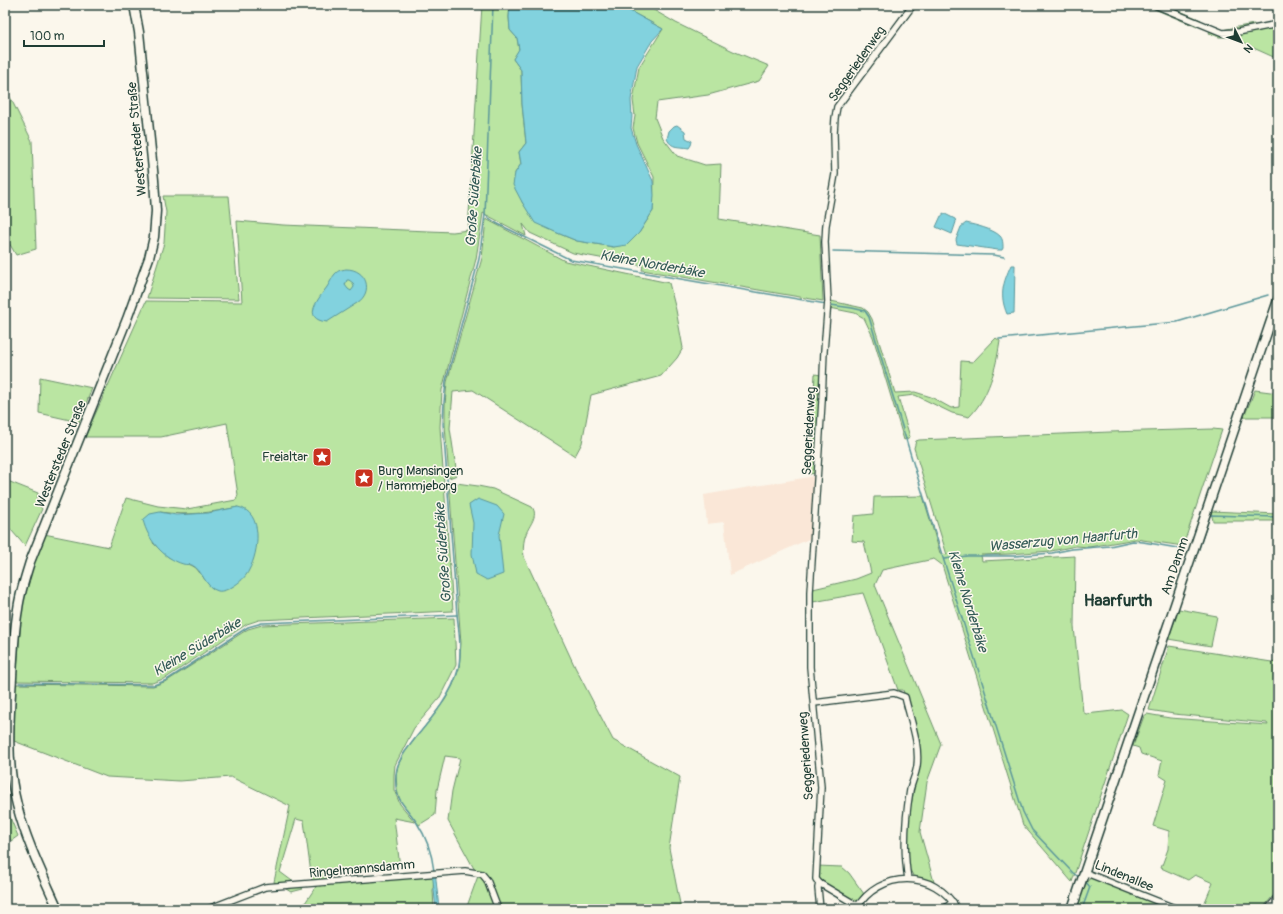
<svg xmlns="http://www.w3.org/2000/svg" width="1283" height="914" font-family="Pangolin,sans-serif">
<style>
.built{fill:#fae7d7}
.green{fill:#bae5a2;stroke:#6c916b;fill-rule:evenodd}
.water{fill:#82d2de;stroke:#5a969a;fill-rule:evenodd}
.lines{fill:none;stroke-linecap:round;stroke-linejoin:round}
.stream{stroke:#5a969a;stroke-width:1.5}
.minor-casing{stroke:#1f3d34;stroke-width:8}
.secondary-casing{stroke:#1f3d34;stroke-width:11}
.minor{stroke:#fbf7ec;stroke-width:5.5}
.secondary{stroke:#fbf7ec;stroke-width:8}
.labels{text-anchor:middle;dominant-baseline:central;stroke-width:3;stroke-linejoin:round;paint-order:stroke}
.street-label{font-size:13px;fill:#1f3d34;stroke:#fbf7ec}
.poi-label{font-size:13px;fill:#1f3d34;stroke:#fbf7ec;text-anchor:end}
.water-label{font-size:14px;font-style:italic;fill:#335b56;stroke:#fbf7ec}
.district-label{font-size:17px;font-weight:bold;fill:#1f3d34;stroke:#fbf7ec}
</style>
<rect width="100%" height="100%" fill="#fbf7ec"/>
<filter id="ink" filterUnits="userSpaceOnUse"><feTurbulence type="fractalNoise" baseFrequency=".025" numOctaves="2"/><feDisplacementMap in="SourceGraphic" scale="8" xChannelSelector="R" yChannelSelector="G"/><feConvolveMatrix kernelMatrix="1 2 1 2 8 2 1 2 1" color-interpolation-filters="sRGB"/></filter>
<g filter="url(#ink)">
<path class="built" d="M815,476l-4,62 -81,37 -6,-53 -17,2 -3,-29z"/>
<g class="green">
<path d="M482,5h28l-1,12 1,13 7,8 2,12 -6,9 8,11 1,34 4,39 -7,9 2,12 -6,9 7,29 7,10 26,20 22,9 37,6 25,-14 14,-22 1,-34 -17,-34 -4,-15 2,-12 -2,-16 6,-33 24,-38 -35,-19 -3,-5h20l31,18 57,28 36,15 -10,15 -51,14 -51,7 -2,16 8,20 14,18 28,9 16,-1 -2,55 101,16 3,66 -181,-31 1,-4 -70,-13 -43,-20 -7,-9 3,12 -43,-23 -7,46 -34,131 -2,37 13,184 -194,9 -12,4 -81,54 -14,5 -136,-2 6,-73 4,-25 18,-49 65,13 17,-49 32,8 29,3 49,-9 2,-5 -11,-72 -66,14h-76l61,-136 96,1 -5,-81 46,4 170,7 15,-2zM238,507l-29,78 -13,-17 -5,-3 -23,-8 -15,-14 7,-31c29,4 49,1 78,-5z"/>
<path d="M1145,5h21l35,15 -4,7z"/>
<path d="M1254,24l2,8 22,-6v33l-49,-22h-10l-10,-4 3,-7 9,4z"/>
<path d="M5,87l27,54 4,108 -20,6 -11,-19z"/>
<path d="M163,196h66l10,103 -92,-1 17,-55 2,-31z"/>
<path d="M486,219l79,42 104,22 7,27 7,38 -6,10 -16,18 -70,19 -9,48 -7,13 -102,-66 -20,2 -3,36 7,47 -8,3 -4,-53v-20l2,-23 35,-124z"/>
<path d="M831,301l32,7 5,4 4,7 23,74 20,-1 16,5 20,11 8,-1 2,-46 12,1 23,-24 4,3c-4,27 -11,56 -31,76l-17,-4 -37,-18 -17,2 12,40 -6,3 -31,-103 -9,-19 -9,-5 -25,-5z"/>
<path d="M815,374l6,1 -5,98 -7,1z"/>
<path d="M40,377l52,11 -13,34 -40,-9z"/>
<path d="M1255,390l23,3v24h-34z"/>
<path d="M1213,429l9,1 -39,116 -47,-7 -47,8 -13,-1 -25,5 -42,3 -28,1 1,6 93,-5 -1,71 9,85 3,2 36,-4 6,4 -56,168 -49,-57 -81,-260 -8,-6 -52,11 -7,15 66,159 -14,38 -7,50 14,50 -20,-5 -7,-12 -1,-9 4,-46 9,-46 -5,-38 -11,-36h-5l-35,-97 -50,9v-13l43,-10 15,-6 -7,-31 -12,-1 2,-25 19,-2 1,-17 49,-1 17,57 7,2 -33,-107 2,-7 3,-1 191,-8z"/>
<path d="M5,480l33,13 -1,8 5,8 -17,37 -20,-23z"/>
<path d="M449,482l29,4 15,3 39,18c7,9 -3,18 -6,27 -3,8 -3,15 -2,23l51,110 38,73 67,37 -11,71 12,61h-215l12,-33 -30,-55 4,-30 8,-33 -15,-2 -8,34 -2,25 -16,10 -18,-23 -3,-8 -1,-5 -1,-14 2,-10 7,-13 40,-52 8,-15 6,-16 2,-26z"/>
<path d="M1211,511l67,3v7h-65z"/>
<path d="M1179,609l38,7 -6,30 -43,-7z"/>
<path d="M454,618l2,47 -17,34 -25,29 -19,37 -1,10v15l6,14 15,18 -21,-4 6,49 -72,7 1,7h-17l-8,-60 -8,-2 -16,53 23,17 -12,3 -17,-10 16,-76 -59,-29 -51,4 -73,-4 -93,-36 1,-57 138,2 14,-5 81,-52 14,-4z"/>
<path d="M1169,646l109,17v227l-16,19h-60l11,-26 -18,-8 -7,5 -27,-12 7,-19 1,-18 -16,-5 14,-46 -8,-5 3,-14 -21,-7 -2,-6 -6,-2 11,-30 3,-2 23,4 98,7 -1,-2 -93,-9 -25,-4z"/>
<path d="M5,806l13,30 -7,5 -6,-13z"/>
<path d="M817,866l25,1 7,6 15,21 -8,8 -37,-19z"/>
<path d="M434,874l-1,17 1,18h-133l16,-24z"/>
<path d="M1091,878l62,24 1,2 6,5h-83c3,-9 5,-26 14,-31z"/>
</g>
<g class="water">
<path d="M510,5h114l4,5 35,19 -11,12 -15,25 -6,34 1,17 -1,11 5,16 17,37 1,14 -1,16 -14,22 -12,12 -13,2 -37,-6 -22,-9 -20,-9 -13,-21 -9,-17 2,-12 6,-9 -2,-12 7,-9 -4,-39 -1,-34 -8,-11 6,-10 -2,-11 -7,-8 -1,-13z"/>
<path d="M677,125l8,6 1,7 6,3 -1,4 -2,3c-10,-2 -17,1 -22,-9l2,-8 5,-5z"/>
<path d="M943,213l12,6 1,3 -4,12 -16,-7 5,-11h2z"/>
<path d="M966,223c9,2 27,6 34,13 3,3 3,8 3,12l-1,2h-4l-41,-6 -1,-4 5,-13z"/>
<path d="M1011,265h4l-1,48 -7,1c-8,-19 -4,-31 4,-49z"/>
<path d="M346,269c21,0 28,23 11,34l-30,19c-27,-3 -7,-25 0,-35 3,-4 5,-10 8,-13 3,-4 7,-4 11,-5zM347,280h2l4,3 1,4 -3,4 -3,-2 -3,-4z"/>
<path d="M478,499l19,7 7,8 -5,21 4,39 -16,6 -11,-6 -4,-20 1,-31 -4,-18z"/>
<path d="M238,507c26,5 21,45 11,63 -3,7 -10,13 -17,17 -3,2 -10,5 -14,4 -13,-3 -15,-21 -26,-26 -3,-1 -6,0 -9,-1 -20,-6 -35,-24 -40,-44l7,-6 10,-2 16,3 32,-2z"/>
<path d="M435,870l4,39h-3l-4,-38z"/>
</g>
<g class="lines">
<g class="stream">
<path d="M485,215l11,8 75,37 255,44"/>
<path d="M833,251l161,4 10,2"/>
<path d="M831,305l21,3 13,3 4,6 46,152 108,343 9,18 41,43 7,5"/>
<path d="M999,339l178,-17 91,-27"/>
<path d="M1198,551l12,-36 68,2"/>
<path d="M944,559l23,-3h48l37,-3 20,-4 38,-3 23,-5 10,1 40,7"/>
<path d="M19,683l135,2 13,-5 81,-53 14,-4 195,-8"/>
<path d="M434,871c-2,-17 -7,-33 -17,-48 -12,-19 -23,-21 -21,-48 1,-16 12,-27 21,-39 16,-19 35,-42 41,-66 4,-16 1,-39 -1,-55l-14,-191 1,-22 2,-21 33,-122 6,-44 8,-210"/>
<path d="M1082,909l8,-22 -5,-6"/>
</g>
<defs>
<g id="minor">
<path d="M1155,5l68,28 15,-1 40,-8"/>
<path d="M814,703l80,-10 11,4c5,22 15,46 12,69 -1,8 -5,16 -7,24 -5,30 -7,59 -2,89"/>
<path d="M1084,872l93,37"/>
<path d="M819,883l-1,5 2,21"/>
<path d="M858,906l-39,-23 -3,-4 5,-92 -11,-120v-75l12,-191 2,-50 4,-50 -3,-59 1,-17 9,-51 -1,-41 1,-15 2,-11 76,-102"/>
<path d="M208,909l57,-22 200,-16 17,3 5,6 11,29"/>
<path d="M856,909c23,-39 79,-40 101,0"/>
<path d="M944,909l9,-7"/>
<path d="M1268,909l10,-12"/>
</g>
<g id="secondary">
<path d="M58,909c-15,-34 -32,-68 -41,-104 -11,-42 -8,-84 -5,-127 1,-23 2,-46 6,-69 2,-16 7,-31 12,-47l97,-243 22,-61 5,-21 2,-26 -2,-31 -15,-148 -5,-27"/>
<path d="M1072,909l206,-609"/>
</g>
</defs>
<use href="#minor" class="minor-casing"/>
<use href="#secondary" class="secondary-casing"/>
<use href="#minor" class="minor"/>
<use href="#secondary" class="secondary"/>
</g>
</g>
<defs>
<symbol id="sight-square" viewBox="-11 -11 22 22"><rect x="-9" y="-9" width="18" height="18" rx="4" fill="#c8321e" stroke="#fbf7ec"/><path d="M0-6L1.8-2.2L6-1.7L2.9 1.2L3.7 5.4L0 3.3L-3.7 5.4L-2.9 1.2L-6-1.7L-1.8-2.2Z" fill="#fff"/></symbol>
</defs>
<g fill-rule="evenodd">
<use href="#sight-square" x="311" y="446" width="22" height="22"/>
<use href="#sight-square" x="353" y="467" width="22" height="22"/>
</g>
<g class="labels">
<g class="street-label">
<text transform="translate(857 64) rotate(-55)">Seggeriedenweg</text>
<text transform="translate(137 139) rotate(-95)">Westersteder Straße</text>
<text transform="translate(809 431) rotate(-87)">Seggeriedenweg</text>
<text transform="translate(61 454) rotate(-68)">Westersteder Straße</text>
<text transform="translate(1175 566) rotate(-71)">Am Damm</text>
<text transform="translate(806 756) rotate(-94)">Seggeriedenweg</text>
<text transform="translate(362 869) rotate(-5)">Ringelmannsdamm</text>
<text transform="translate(1124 876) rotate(22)">Lindenallee</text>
</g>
<g class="poi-label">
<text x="308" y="457">Freialtar</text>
<text x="378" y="471" text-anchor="start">Burg Mansingen<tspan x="378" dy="15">/ Hammjeborg</tspan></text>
</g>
<g class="water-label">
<text transform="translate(474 197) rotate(-86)">Große Süderbäke</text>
<text transform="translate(652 264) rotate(10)">Kleine Norderbäke</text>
<text transform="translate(1063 540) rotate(-5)">Wasserzug von Haarfurth</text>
<text transform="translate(443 553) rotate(-94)">Große Süderbäke</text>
<text transform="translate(968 601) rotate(73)">Kleine Norderbäke</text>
<text transform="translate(197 647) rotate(-31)">Kleine Süderbäke</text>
</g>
<g class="district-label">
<text x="1118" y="600">Haarfurth</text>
</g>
</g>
<rect width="1283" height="914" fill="none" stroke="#fbf7ec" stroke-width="20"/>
<rect x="10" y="10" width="1263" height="894" fill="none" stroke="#1f3d34" stroke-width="1.5" filter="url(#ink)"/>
<g transform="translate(1241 42) rotate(132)" stroke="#fbf7ec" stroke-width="3" paint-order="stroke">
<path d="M0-3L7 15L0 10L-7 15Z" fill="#1f3d34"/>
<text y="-6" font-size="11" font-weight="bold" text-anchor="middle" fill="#1f3d34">N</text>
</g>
<path d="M24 40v6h80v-6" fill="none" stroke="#1f3d34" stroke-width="2"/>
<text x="30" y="40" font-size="12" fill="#1f3d34" stroke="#fbf7ec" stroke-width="3" paint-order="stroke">100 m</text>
</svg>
